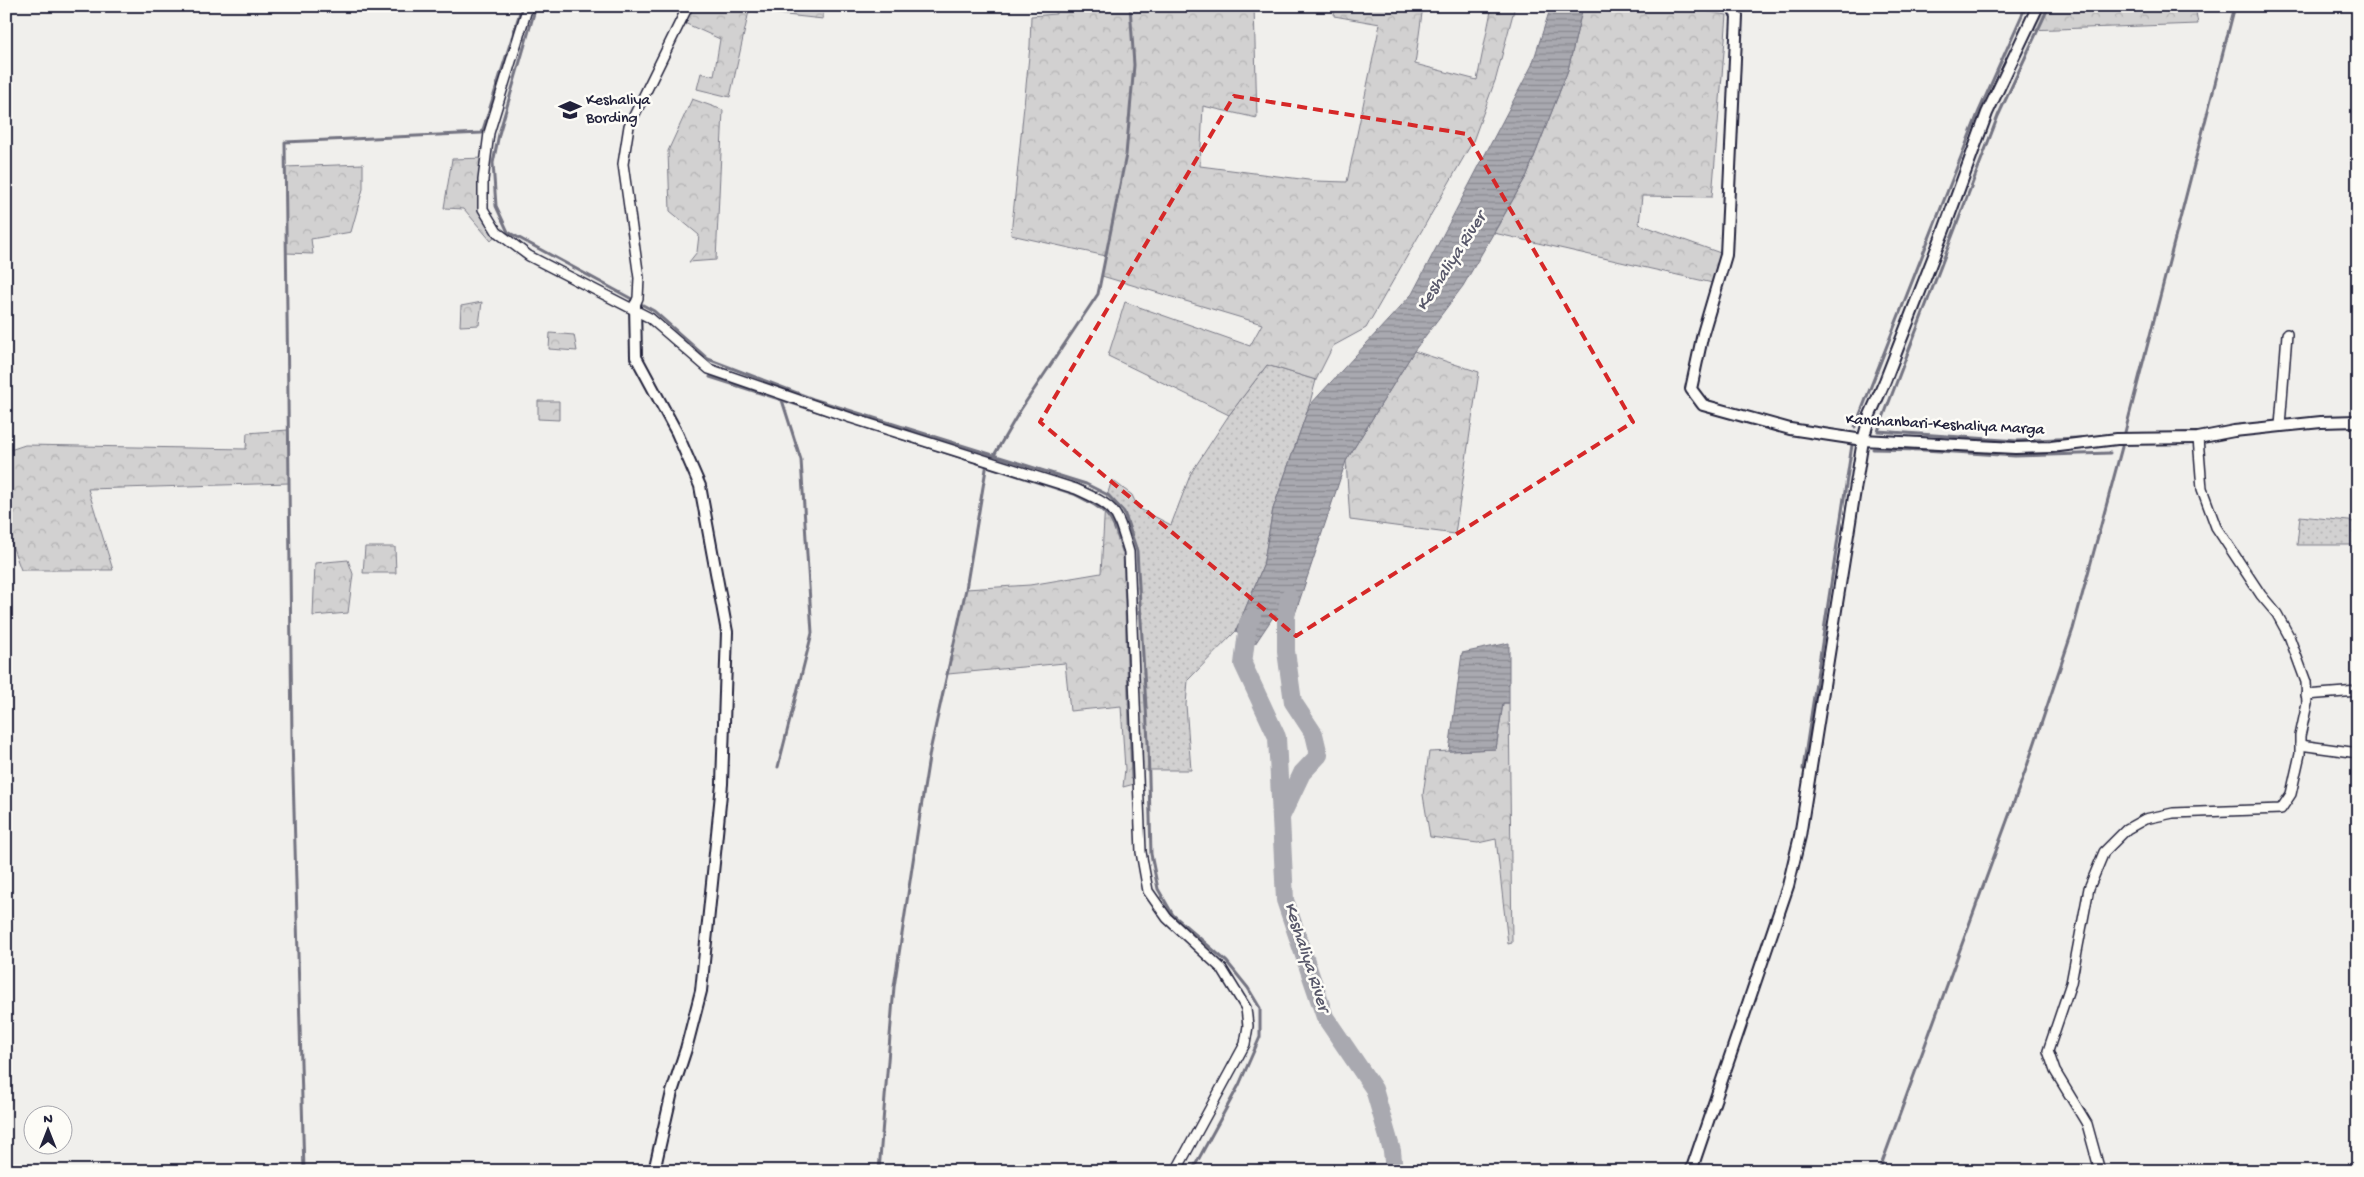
<svg xmlns="http://www.w3.org/2000/svg" width="2364" height="1177" font-family="'Gochi Hand',sans-serif">
<style>
.grass{fill:url(#grass-dots);stroke:#7a7a86}
.forest{fill:url(#forest-crowns);stroke:#7a7a86}
.water{fill:url(#water-rules);stroke:#737381}
.lines{fill:none;stroke-linecap:round;stroke-linejoin:round}
.stream{stroke:#737381;stroke-width:3}
.river{stroke:#a9a9b0;stroke-width:18}
.minor-casing{stroke:#22223b;stroke-width:12}
.tertiary-casing{stroke:#22223b;stroke-width:14}
.minor{stroke:#fdfcf7;stroke-width:9}
.tertiary{stroke:#fdfcf7;stroke-width:10}
.marked{fill:none;stroke:#d62828;stroke-width:4;stroke-dasharray:10 6;stroke-linejoin:round}
.labels{text-anchor:middle;dominant-baseline:central;stroke-width:5;stroke-linejoin:round;paint-order:stroke}
.poi-label{font-size:16px;fill:#22223b;stroke:#fdfcf7;text-anchor:start}
.street-label{font-size:16px;fill:#22223b;stroke:#fdfcf7}
.water-label{font-size:18px;font-style:italic;fill:#58586a;stroke:#fdfcf7}
</style>
<defs>
<pattern id="grass-dots" width="8" height="8" patternUnits="userSpaceOnUse" patternTransform="scale(1.25)"><rect width="8" height="8" fill="#d2d1d1"/><path d="M2 2h.1M6 6h.1" fill="none" stroke="#b4b3b4" stroke-width="1.8" stroke-linecap="round"/></pattern>
<pattern id="forest-crowns" width="20" height="18" patternUnits="userSpaceOnUse" patternTransform="scale(1.25)"><rect width="20" height="18" fill="#d2d1d1"/><path d="M2 6a3 3 0 1 1 6 0M12 15a3 3 0 1 1 6 0" fill="none" stroke="#b4b3b4"/></pattern>
<pattern id="water-rules" width="6" height="5" patternUnits="userSpaceOnUse" patternTransform="scale(1.25)"><rect width="6" height="5" fill="#a9a9b0"/><path d="M0 2.5h6" fill="none" stroke="#898990"/></pattern>
</defs>
<rect width="100%" height="100%" fill="#f0efec"/>
<filter id="ink" filterUnits="userSpaceOnUse"><feTurbulence type="fractalNoise" baseFrequency=".02" numOctaves="2"/><feDisplacementMap in="SourceGraphic" scale="10" xChannelSelector="R" yChannelSelector="G"/><feConvolveMatrix kernelMatrix="1 2 1 2 8 2 1 2 1" color-interpolation-filters="sRGB"/></filter>
<g filter="url(#ink)">
<g class="grass">
<path d="M1267,365l49,15 -7,26 -36,103 -10,57 -27,65 -48,49 -2,25 5,65h-53l-33,-268 7,-22 20,15 6,13 33,17 20,-52 38,-58z"/>
<path d="M2300,516l58,6v23h-61z"/>
</g>
<g class="forest">
<path d="M688,6h135v13l-74,-8 -19,86 -33,-8 4,-16 13,3 6,-37 -40,-18z"/>
<path d="M1056,6h198l3,112 -54,-12 -3,60 116,15 31,1 33,-158 -46,-8 1,-10h88l-8,58 62,16 15,-74h23l-19,72 -23,63 -107,187 -33,18 -17,34 -49,-15 -38,50 -121,-59 17,-54 125,44 12,-22 -160,-48 4,-20 -95,-21 19,-189 1,-30 25,-2z"/>
<path d="M1583,6h91l53,9 -15,182 -70,-1 -3,28 87,31 -9,29 -223,-51 33,-58 41,-105z"/>
<path d="M2038,6h157l3,18 -170,6z"/>
<path d="M692,99l31,11 -7,150 -27,2 8,-10 2,-17 -29,-24 -2,-60z"/>
<path d="M486,158l-3,51 14,23 -6,9 -27,-32 -20,-1 8,-49z"/>
<path d="M363,164v25l-12,43 -40,7 2,15 -27,-1 -1,-86z"/>
<path d="M482,302l-3,23 -19,1 1,-20z"/>
<path d="M550,333l24,2 3,16 -28,-2z"/>
<path d="M1414,351l65,21 -24,162 -105,-14 -4,-59z"/>
<path d="M538,401h21v19l-21,-1z"/>
<path d="M288,430l1,53 -201,6 25,81h-92l-15,-41 1,-78 18,-6 221,4 1,-16z"/>
<path d="M1105,502l13,14 11,36 9,231 -15,4 2,-18 -4,-63 -51,5 -5,-48 -117,11 18,-85 64,-4 71,-12z"/>
<path d="M365,547h30l1,26h-33z"/>
<path d="M348,560l5,14 -5,39 -35,3 2,-53z"/>
<path d="M1503,703h6l3,240 -4,1 -12,-105 -18,4 -48,-6 -7,-42 6,-43 67,-3z"/>
</g>
<g class="water">
<path d="M1551,6h32l-15,64 -41,105 -64,111 -49,65 -68,110 -54,162 -19,-6 -18,27 -19,-13 27,-65 10,-57 36,-103 103,-112 120,-229z"/>
<path d="M1509,643v60h-6l-7,46 -47,2 13,-98z"/>
</g>
<g class="lines">
<g class="stream">
<path d="M536,6l-37,128 -6,29 3,43 12,26 146,79 54,48 105,40 273,85 22,11 16,17 13,39 11,191 3,112 7,35 15,26 54,47 21,26 12,20v29l-21,48 -47,86"/>
<path d="M2049,6l-51,110 -120,315 139,10 80,-4"/>
<path d="M710,377l364,117c39,20 36,20 50,60l8,224"/>
<path d="M1855,427l124,-316 47,-105"/>
<path d="M2124,436l111,-430"/>
<path d="M1873,449l51,1 91,6 95,-3"/>
<path d="M993,457l28,-48 77,-115 28,-139 8,-90 -4,-59"/>
<path d="M778,767l34,-134 -11,-173 -19,-60"/>
<path d="M1803,769l49,-324"/>
<path d="M304,1171l-12,-433 -7,-596 197,-9 40,-127"/>
<path d="M879,1171l15,-184 27,-179 9,-57 36,-162 21,-126"/>
<path d="M1879,1171l147,-402 47,-140 49,-182"/>
</g>
<g class="river">
<path d="M1252,617l-4,6 -5,41 34,73 8,163 40,117 49,72 18,62 2,20"/>
<path d="M1282,815l20,-42 17,-18 -5,-21 -21,-32 -7,-51v-33l3,-21"/>
</g>
<defs>
<g id="minor">
<path d="M528,6l-39,127 -6,47v29l14,23 32,24 121,62 59,51 142,49 225,71c42,19 40,20 53,63l12,300 7,39 19,27 55,51 24,39 2,18 -3,18 -69,127"/>
<path d="M635,305l3,-7 1,-20 -16,-114 6,-38 59,-120"/>
<path d="M2280,426l7,-92"/>
<path d="M2306,695l52,-4"/>
<path d="M2300,745l58,8"/>
<path d="M2100,1171l-13,-47 -32,-53 -7,-20 23,-68 18,-95 15,-36 23,-23 18,-10 28,-6 108,-4 10,-15 9,-40v-18l7,-32 -1,-22 -17,-46 -12,-22 -16,-19 -45,-68 -14,-38 -4,-51"/>
</g>
<g id="tertiary">
<path d="M1732,6l5,10 -11,239 -23,78 -12,56 12,16 87,24 73,11 152,8 36,-1 66,-8 81,-1 36,-7 87,-9 37,-1"/>
<path d="M635,305l1,52 41,76 23,53 27,146 -5,152 -21,207 -15,58 -14,43 -18,79"/>
<path d="M1691,1171l97,-285 12,-50 63,-396 7,-25 15,-34 59,-151 43,-117 51,-107"/>
</g>
</defs>
<use href="#minor" class="minor-casing"/>
<use href="#tertiary" class="tertiary-casing"/>
<use href="#minor" class="minor"/>
<use href="#tertiary" class="tertiary"/>
</g>
</g>
<path class="marked" d="M1234,96l233,38 166,288 -337,214 -256,-214z"/>
<defs>
<symbol id="school-bare" viewBox="-9 -9 18 18"><path d="M0-5L7-2L0 1L-7-2ZM-4 1L0 2.5L4 1V4Q0 6-4 4Z" fill="#22223b" stroke="#fdfcf7" stroke-width="2.5" paint-order="stroke"/></symbol>
</defs>
<g fill-rule="evenodd">
<use href="#school-bare" x="554" y="94" width="32" height="32"/>
</g>
<g class="labels">
<g class="poi-label">
<text x="586" y="101">Keshaliya<tspan x="586" dy="18">Bording</tspan></text>
</g>
<g class="street-label">
<text transform="translate(1945 426) rotate(3)">Kanchanbari-Keshaliya Marga</text>
</g>
<g class="water-label">
<text transform="translate(1452 262) rotate(-57)">Keshaliya River</text>
<text transform="translate(1306 957) rotate(72)">Keshaliya River</text>
</g>
</g>
<rect width="2364" height="1177" fill="none" stroke="#fdfcf7" stroke-width="25"/>
<rect x="12" y="12" width="2339" height="1152" fill="none" stroke="#22223b" stroke-width="2" filter="url(#ink)"/>
<g transform="translate(48 1130)"><circle r="24" fill="#fdfcf7" stroke="#a5a5ac"/>
<path d="M0-4L9 19L0 12L-9 19Z" fill="#22223b"/>
<text y="-8" font-size="14" font-weight="bold" text-anchor="middle" fill="#22223b">N</text>
</g>
</svg>
